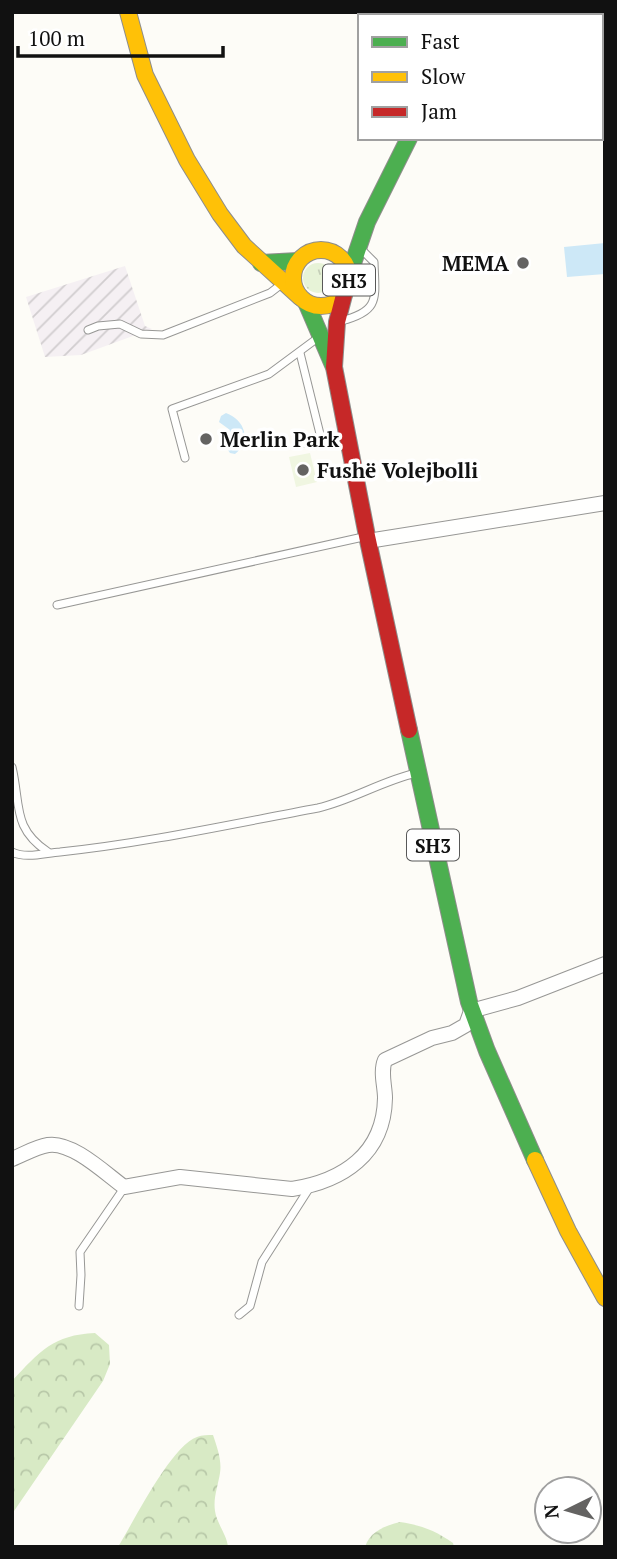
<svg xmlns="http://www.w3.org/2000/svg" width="617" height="1559" font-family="'PT Serif',serif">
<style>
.industrial{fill:url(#industrial-furrows)}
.grass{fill:url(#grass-tufts)}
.forest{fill:url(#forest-crowns)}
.pitch{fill:#f0f6e1}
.water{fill:#cde8f7}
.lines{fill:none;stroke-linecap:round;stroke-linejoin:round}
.lane-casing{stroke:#979795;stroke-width:9}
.street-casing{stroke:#979795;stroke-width:16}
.fast-casing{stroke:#8e8d8b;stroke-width:18}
.slow-casing{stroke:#8e8d8b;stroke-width:18}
.jam-casing{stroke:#8e8d8b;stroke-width:18}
.lane{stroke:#fffffe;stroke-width:7}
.street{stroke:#fffffe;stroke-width:14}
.fast{stroke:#4caf50;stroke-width:16}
.slow{stroke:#ffc107;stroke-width:16}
.jam{stroke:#c62828;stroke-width:16}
.poi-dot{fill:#646362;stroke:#fff;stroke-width:2.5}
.labels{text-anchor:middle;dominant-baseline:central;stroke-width:7;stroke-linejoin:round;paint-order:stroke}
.shield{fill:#fff;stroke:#585858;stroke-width:2}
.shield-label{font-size:19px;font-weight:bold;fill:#111}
.poi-label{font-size:21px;font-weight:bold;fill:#111;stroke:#fff;text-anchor:start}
</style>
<defs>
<pattern id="industrial-furrows" width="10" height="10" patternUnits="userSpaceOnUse" patternTransform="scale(1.75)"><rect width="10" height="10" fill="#f5f0f3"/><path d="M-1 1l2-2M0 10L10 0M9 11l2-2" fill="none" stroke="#d1cdcf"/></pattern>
<pattern id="grass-tufts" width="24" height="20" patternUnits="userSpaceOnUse" patternTransform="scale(1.75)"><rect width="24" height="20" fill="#e7f3d7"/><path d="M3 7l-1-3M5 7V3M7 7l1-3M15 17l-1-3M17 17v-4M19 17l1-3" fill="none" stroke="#c5cfb8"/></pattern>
<pattern id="forest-crowns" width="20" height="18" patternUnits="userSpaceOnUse" patternTransform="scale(1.75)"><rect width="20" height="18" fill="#d8eac5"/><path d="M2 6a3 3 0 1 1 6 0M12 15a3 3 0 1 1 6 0" fill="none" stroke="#b8c8a8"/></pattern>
</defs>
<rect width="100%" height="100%" fill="#fdfcf7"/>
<path class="industrial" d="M125,266l20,60 7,3 -71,26 -36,2 -19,-60z"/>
<circle class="grass" cx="318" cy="278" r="15"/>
<g class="forest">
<path d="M95,1333l14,12 1,19 -7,17 -91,133v-133c28,-30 41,-46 83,-48z"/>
<path d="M213,1435c4,12 9,25 7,38 -2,13 -7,25 -5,38 2,13 12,24 13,36h-110c16,-26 53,-101 79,-110 5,-2 11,-2 16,-2z"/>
<path d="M400,1522c21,3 36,9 53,21l1,4h-89c5,-16 20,-21 35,-25z"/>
</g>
<path class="pitch" d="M310,453l7,29 -21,5 -7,-30z"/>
<g class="water">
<path d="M605,243v31l-38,3 -3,-30z"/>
<path d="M226,413c19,7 26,28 9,41l-5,-1 -4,-6 4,-17 -11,-8 2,-6z"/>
</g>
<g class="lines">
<defs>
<g id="lane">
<path d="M601,35l4,-1"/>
<path d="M341,321c40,-10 34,-23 33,-59l-14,-14"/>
<path d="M88,330l10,-4 22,-2 21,10 22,1 107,-42 13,-10"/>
<path d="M297,445l24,-7 -21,-85"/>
<path d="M185,458l-13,-49 97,-35 50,-37"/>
<path d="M57,605l306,-68"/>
<path d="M12,767c9,38 0,61 36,85"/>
<path d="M12,852c14,7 33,1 48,0 86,-9 172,-28 258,-44 34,-8 64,-27 98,-35"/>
<path d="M79,1306l2,-31 -1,-23 44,-64"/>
<path d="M239,1315l11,-9 12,-44 48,-75"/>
</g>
<g id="street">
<path d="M368,541l237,-38"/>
<path d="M12,1159c12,-5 24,-12 36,-14 24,-4 58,29 76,42l56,-10 112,12c51,-8 92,-35 93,-91 0,-12 -5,-26 0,-38l47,-22 20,-5 14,-8 5,-14 47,-13 87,-34"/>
</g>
<g id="fast">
<path d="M261,263l37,-2"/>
<path d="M349,275l18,-53 42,-84"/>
<path d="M306,302l27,63"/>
<path d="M409,730l60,272 18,49 48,109"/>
</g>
<g id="slow">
<path d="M128,12l17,63 42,85 33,54 24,32 56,51"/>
<path d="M474,16l1,-4"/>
<circle cx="321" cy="278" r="28"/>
<path d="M535,1160l33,71 37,67"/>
</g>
<path id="jam" d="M344,295l-7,27 -3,45 33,169 42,194"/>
</defs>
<use href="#lane" class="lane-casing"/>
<use href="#street" class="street-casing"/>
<use href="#fast" class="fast-casing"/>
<use href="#slow" class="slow-casing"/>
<use href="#jam" class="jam-casing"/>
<use href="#lane" class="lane"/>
<use href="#street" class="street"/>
<use href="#fast" class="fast"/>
<use href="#slow" class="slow"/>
<use href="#jam" class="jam"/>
</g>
<g class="poi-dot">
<circle cx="523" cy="263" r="7"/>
<circle cx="206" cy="439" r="7"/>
<circle cx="303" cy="470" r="7"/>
</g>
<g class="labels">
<g class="shield">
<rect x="323" y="264.5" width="52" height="31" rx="5"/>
<rect x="407" y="829.5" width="52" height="31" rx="5"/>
</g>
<g class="shield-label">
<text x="349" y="280">SH3</text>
<text x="433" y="845">SH3</text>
</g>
<g class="poi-label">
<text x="509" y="263" text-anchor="end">MEMA</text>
<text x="220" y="439">Merlin Park</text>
<text x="317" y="470">Fushë Volejbolli</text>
</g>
</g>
<rect width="617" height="1559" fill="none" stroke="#111111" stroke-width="28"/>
<rect x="358" y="14" width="245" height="126" fill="#ffffff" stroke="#a0a0a0" stroke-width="2"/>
<rect x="372" y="37" width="35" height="10" fill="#4caf50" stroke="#a0a0a0" stroke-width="2"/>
<text x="421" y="49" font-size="21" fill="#111111">Fast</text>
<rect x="372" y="72" width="35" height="10" fill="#ffc107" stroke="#a0a0a0" stroke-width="2"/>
<text x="421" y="84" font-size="21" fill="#111111">Slow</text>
<rect x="372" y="107" width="35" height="10" fill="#c62828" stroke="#a0a0a0" stroke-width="2"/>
<text x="421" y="119" font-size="21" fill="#111111">Jam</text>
<g transform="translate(568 1510) rotate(265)"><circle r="33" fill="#ffffff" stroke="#a0a0a0" stroke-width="2"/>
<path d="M0-5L12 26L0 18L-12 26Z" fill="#646362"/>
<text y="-10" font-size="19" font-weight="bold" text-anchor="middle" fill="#111111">N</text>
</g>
<path d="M18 46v10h205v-10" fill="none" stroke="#111111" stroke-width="3.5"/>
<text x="28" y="46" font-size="21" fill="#111111" stroke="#ffffff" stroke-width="5" paint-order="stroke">100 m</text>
</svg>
